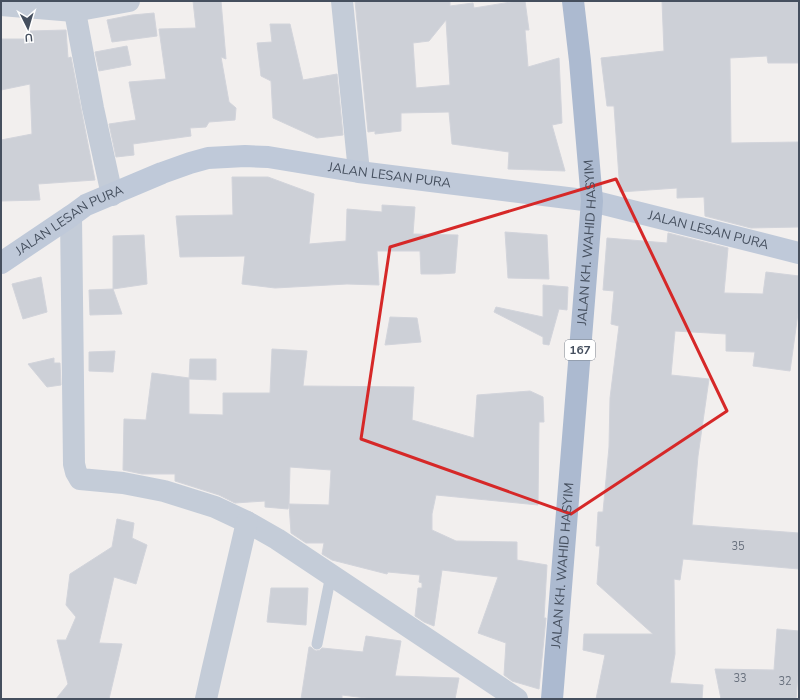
<svg xmlns="http://www.w3.org/2000/svg" width="800" height="700" font-family="'Nunito Sans',sans-serif">
<style>
.building{fill:#cdd0d7;stroke:#d2d4db;fill-rule:evenodd}
.lines{fill:none;stroke-linecap:round;stroke-linejoin:round}
.lane{stroke:#c4ccd8;stroke-width:11}
.street{stroke:#c4ccd8;stroke-width:22}
.secondary{stroke:#bfc9d9;stroke-width:22}
.primary{stroke:#acbad0;stroke-width:22}
.marked{fill:none;stroke:#d62828;stroke-width:3;stroke-linejoin:round}
.labels{text-anchor:middle;dominant-baseline:central;stroke-width:3;stroke-linejoin:round;paint-order:stroke}
.number-label{font-size:11px;fill:#676f7c}
.shield{fill:#fff;stroke:#7d848e;stroke-width:1}
.shield-label{font-size:12px;font-weight:bold;fill:#454f5e}
.street-label{font-size:13px;fill:#454f5e;stroke:#fff}
</style>
<rect width="100%" height="100%" fill="#f2efee"/>
<g class="building">
<path d="M193,1h28l5,58 -5,-2 8,45 7,6 -1,12 -26,2 -3,5 -16,1 1,8 -58,8 1,11 -18,2 -7,-33 27,-4 -7,-38 37,-3 -7,-50 37,-1z"/>
<path d="M355,1h95v5l23,-3 1,5 43,-7h8l4,29h-4l3,37 31,-9 3,65 -10,2 13,46 -57,-2 1,-17 -57,-8 -3,-32 -48,1v18l-26,3v-3l-7,1zM446,20l4,65 -34,3 -3,-45 16,-2z"/>
<path d="M662,1h137v62h-31l-1,-7 -37,2 1,85 68,-1v85l-48,1 -46,-12 -1,-19 -27,1v-10l-57,4 -6,-86h-7l-6,-48 63,-7z"/>
<path d="M154,13l3,23 -45,6 -5,-22 25,-5z"/>
<path d="M270,24h20l13,56 34,-6 6,61 -26,3 -44,-20 -2,-37 -10,-5 -4,-33 15,-1z"/>
<path d="M66,30l2,28 3,-1 24,123 -57,4 2,16 -39,1v-61l31,-6 -2,-50 -29,6v-51h29v-8z"/>
<path d="M127,46l4,19 -32,6 -4,-19z"/>
<path d="M232,177h36l46,17 -5,50 37,-3 1,-32 35,3v-7l33,2 -2,27 45,1 -3,38 -16,1h-18l-1,-23h-43l2,34 -32,-1 -72,4 -33,-4 3,-28 -65,1 -4,-41 57,-1z"/>
<path d="M505,232l42,3 2,44 -41,-1z"/>
<path d="M668,233l60,15 -4,45 39,1 3,-22 33,4v30l-9,65 -37,-5 2,-14 -29,-1v-17l-51,-3 -4,44 38,4 -11,77 -6,69 107,8v36l-116,-10 -3,21 -6,-1 1,75 -5,29 33,2 -1,14h-106l9,-44 -22,-5 1,-16h69l-56,-50 3,-38h-4l2,-34h5l6,-65 1,-49 9,-72 -8,-2 3,-33 -11,-1 4,-52 60,5z"/>
<path d="M144,235l3,49 -34,5v-53z"/>
<path d="M41,277l6,35 -24,7 -11,-35z"/>
<path d="M543,285l25,2 -1,23 -8,-1 -10,36 -6,-1v-7l-49,-25 2,-5 47,10z"/>
<path d="M113,289l9,25 -32,1 -1,-25z"/>
<path d="M390,317l27,1 4,24 -36,3z"/>
<path d="M272,349l35,2 -4,35 111,1 -2,33 62,18 3,-43 53,-4 13,6 1,25h-5l-1,83 -102,-10 -4,19v16l24,11 61,1v18l30,5 -3,53h2l-7,71 -27,-8 -8,-6 2,-32 -28,-10 20,-56 -56,-7 -8,56 -10,-4 -9,-6 3,-28h4v-5l-3,-1 1,-7 -32,-3 -1,2 -55,-14 -10,-6 2,-11h-18l-15,-10 -2,-29 -1,5 -23,-2v-6l-30,2 -16,-8 -44,-14v-7h-33l-19,-4 1,-51 22,1 6,-47 37,5v36l34,1v-22h47zM290,467l41,3 -2,35 -40,-1z"/>
<path d="M115,351l-2,21 -24,-1v-19z"/>
<path d="M54,358v5h6l1,22 -14,2 -19,-23z"/>
<path d="M190,359h26v21l-27,-1z"/>
<path d="M117,519l17,4 -2,15 15,7 -11,39 -22,-7 -15,66 23,1 -13,55h-53l12,-15 -11,-44h9l10,-23 -10,-12 4,-31 42,-27z"/>
<path d="M271,588h37l-2,37 -39,-3z"/>
<path d="M777,629l22,2v32l-3,36h-75l-6,-30 59,1z"/>
<path d="M366,636l35,5 -6,35 64,2 -4,21h-81l-32,-4v4h-41l8,-52h2l2,2 3,2 4,-1 2,-2 41,4z"/>
</g>
<g class="lines">
<path class="lane" d="M317,644l14,-69"/>
<g class="street">
<path d="M73,1l20,107 19,87"/>
<path d="M342,1l17,171"/>
<path d="M1,5l73,6 55,-10"/>
<path d="M71,216l3,248 2,8 4,7 43,4 41,8 51,16 32,15 30,17 240,160"/>
<path d="M206,699l6,-27 35,-150"/>
</g>
<path class="secondary" id="s1" d="M1,263l70,-47 15,-11 76,-32 28,-10 18,-5 37,-2 23,1 91,15 233,29 207,52"/>
<path class="primary" id="s2" d="M552,699l40,-498 -12,-140 -7,-60"/>
</g>
<path class="marked" d="M616,179l111,232 -156,103 -210,-75 29,-192z"/>
<g class="labels">
<g class="number-label">
<text x="738" y="546">35</text>
<text x="740" y="678">33</text>
<text x="785" y="681">32</text>
</g>
<rect class="shield" x="565" y="340" width="30" height="20" rx="3"/>
<g class="shield-label">
<text x="580" y="350">167</text>
</g>
<g class="street-label">
<text stroke="none"><textPath href="#s1" startOffset="417">JALAN LESAN PURA</textPath></text>
<text stroke="none"><textPath href="#s1" startOffset="81">JALAN LESAN PURA</textPath></text>
<text stroke="none"><textPath href="#s1" startOffset="741">JALAN LESAN PURA</textPath></text>
<text stroke="none"><textPath href="#s2" startOffset="458">JALAN KH. WAHID HASYIM</textPath></text>
<text stroke="none"><textPath href="#s2" startOffset="134">JALAN KH. WAHID HASYIM</textPath></text>
</g>
</g>
<rect width="800" height="700" fill="none" stroke="#454f5e" stroke-width="4"/>
<g transform="translate(28 28) rotate(175)" stroke="#ffffff" stroke-width="3" paint-order="stroke">
<path d="M0-3L7 15L0 10L-7 15Z" fill="#454f5e"/>
<text y="-6" font-size="11" font-weight="bold" text-anchor="middle" fill="#454f5e">U</text>
</g>
</svg>
